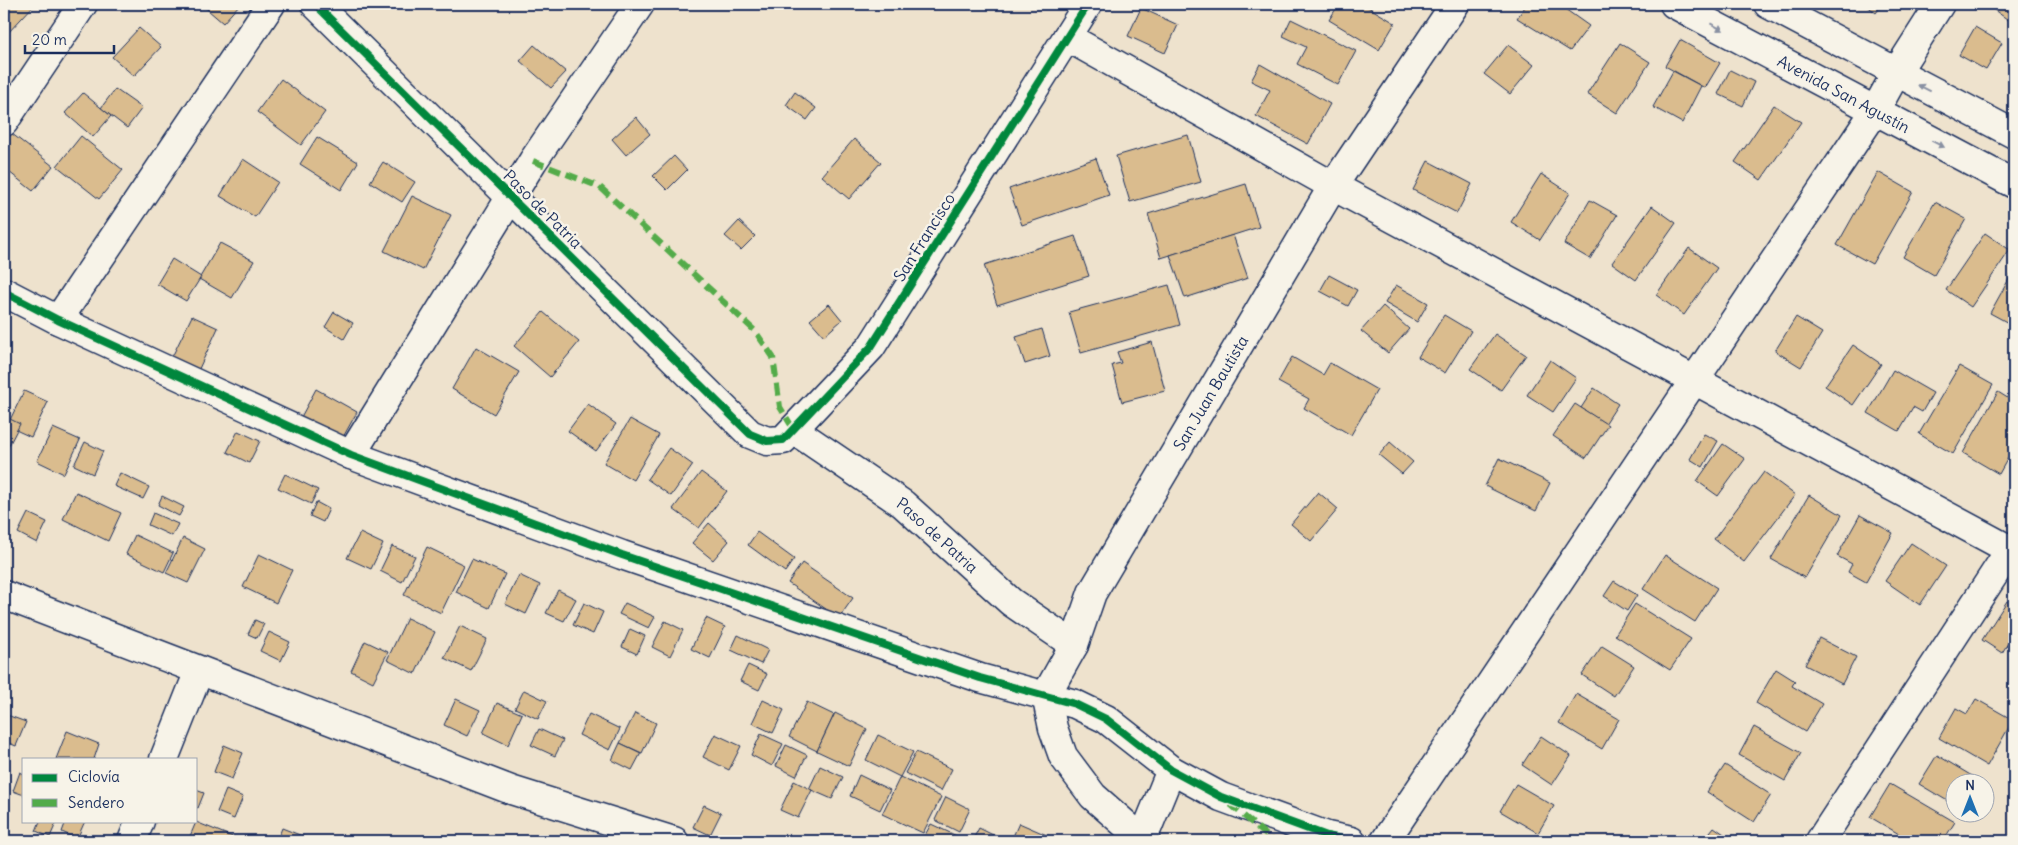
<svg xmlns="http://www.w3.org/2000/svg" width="2018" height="845" font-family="Delius,sans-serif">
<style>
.building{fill:#dabc8e;stroke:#1b2f5e}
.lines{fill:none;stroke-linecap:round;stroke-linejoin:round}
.minor-casing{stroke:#1b2f5e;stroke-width:31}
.minor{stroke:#f7f3e8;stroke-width:28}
.quiet{stroke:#52ab49;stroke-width:6;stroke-dasharray:12 6;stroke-linecap:butt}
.cycleway-casing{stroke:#f7f3e8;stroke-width:11}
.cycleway{stroke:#00873e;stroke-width:8}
.oneway{fill:#8991a3}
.labels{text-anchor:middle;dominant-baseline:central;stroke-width:5;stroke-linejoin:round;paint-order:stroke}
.street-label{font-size:16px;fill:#1b2f5e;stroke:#f7f3e8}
</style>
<rect width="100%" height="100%" fill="#eee2cd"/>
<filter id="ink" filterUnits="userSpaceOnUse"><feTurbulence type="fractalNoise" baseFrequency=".02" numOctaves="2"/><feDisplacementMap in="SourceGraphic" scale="10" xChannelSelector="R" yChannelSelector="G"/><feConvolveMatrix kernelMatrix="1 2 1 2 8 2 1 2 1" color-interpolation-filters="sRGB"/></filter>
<g filter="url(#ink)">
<g class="building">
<path d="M4,4h31l-28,30 -3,-3z"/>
<path d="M201,4h39l-17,19z"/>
<path d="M1339,4h24l32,19 -16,27 -50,-30z"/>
<path d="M1527,4h31l31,22 -19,25 -53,-33z"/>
<path d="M1865,4h18l-7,9z"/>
<path d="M1988,4h26v20l-27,-19z"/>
<path d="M1141,8l37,17 -13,28 -37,-17z"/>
<path d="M1291,19l65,32 -18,34 -41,-21 9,-17 -23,-11z"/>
<path d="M1975,27l27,16 -16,27 -27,-15z"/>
<path d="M139,28l22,19 -27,29 -22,-19z"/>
<path d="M1680,40l40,23 -15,25 -40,-22z"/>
<path d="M1620,43l30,19 -33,51 -30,-19z"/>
<path d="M534,45l32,27 -15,16 -31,-27z"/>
<path d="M1508,45l26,20 -24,29 -26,-20z"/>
<path d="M1260,64l70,40 -22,40 -52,-28 14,-26 -19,-9z"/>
<path d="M1730,70l24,12 -11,24 -25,-12z"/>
<path d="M1673,71l28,15 -19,37 -29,-16z"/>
<path d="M281,79l44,33 -24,33 -44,-33z"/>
<path d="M115,89l27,19 -15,20 -26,-20z"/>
<path d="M795,92l21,16 -9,12 -21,-15z"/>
<path d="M83,93l28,23 -18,21 -28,-24z"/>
<path d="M1774,105l27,17 -40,58 -26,-18z"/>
<path d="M636,117l14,17 -24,21 -14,-16z"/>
<path d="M11,133l42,33 -20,25 -29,-23v-26z"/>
<path d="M1188,135l13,47 -71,20 -14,-46z"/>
<path d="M81,136l42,34 -24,29 -42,-33z"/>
<path d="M317,137l41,25 -17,28 -41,-26z"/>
<path d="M854,139l27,23 -32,37 -27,-23z"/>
<path d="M674,156l13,14 -20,20 -14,-14z"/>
<path d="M1096,158l13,37 -87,30 -13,-36z"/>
<path d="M243,159l35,23 -23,35 -35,-21z"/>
<path d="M1428,161l44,23 -15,29 -44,-23z"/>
<path d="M383,162l32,20 -13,20 -32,-20z"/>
<path d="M1878,172l35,20 -41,72 -35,-19z"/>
<path d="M1541,174l29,19 -30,47 -29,-18z"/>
<path d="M1246,184l13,43 -98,31 -13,-44z"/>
<path d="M412,196l39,19 -28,55 -39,-19z"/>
<path d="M1590,200l27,15 -27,44 -26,-15z"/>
<path d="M1935,202l31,17 -32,56 -31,-18z"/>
<path d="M1652,206l24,17 -40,57 -24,-17z"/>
<path d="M739,221l16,15 -14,14 -16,-14z"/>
<path d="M1985,233l25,17 -39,57 -25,-17z"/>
<path d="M1233,235l15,43 -63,20 -15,-43z"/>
<path d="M1075,236l14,40 -92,29 -13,-40z"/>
<path d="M220,243l34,18 -22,37 -33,-19z"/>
<path d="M1689,248l28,20 -33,47 -28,-20z"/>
<path d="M172,259l29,18 -15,24 -29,-17z"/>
<path d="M2014,270v56l-24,-13z"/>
<path d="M1329,275l28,15 -9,16 -28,-15z"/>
<path d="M1169,285l11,40 -99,28 -12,-41z"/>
<path d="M1396,285l32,18 -11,19 -32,-19z"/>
<path d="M829,304l13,16 -18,16 -14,-16z"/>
<path d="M1383,306l26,23 -21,24 -27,-22z"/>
<path d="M334,312l19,11 -9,16 -19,-12z"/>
<path d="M543,312l36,30 -29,35 -36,-31z"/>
<path d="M1444,315l27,16 -26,42 -27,-16z"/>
<path d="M192,316l26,12 -21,45 -27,-12z"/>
<path d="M1796,317l26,16 -21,34 -26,-16z"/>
<path d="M1042,329l8,27 -25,8 -9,-27z"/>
<path d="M1495,334l31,21 -25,35 -31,-21z"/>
<path d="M1152,342l13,49 -43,11 -10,-37 9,-2 -4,-11z"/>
<path d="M1853,345l28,19 -28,41 -28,-19z"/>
<path d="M476,347l43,25 -25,42 -42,-25z"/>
<path d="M1292,357l31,18 7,-12 47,27 -26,45 -47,-27 5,-9 -31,-17z"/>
<path d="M1550,360l26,18 -23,34 -26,-17z"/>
<path d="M1959,366l34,19 -40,69 -34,-20z"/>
<path d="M1893,370l40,23 -11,19 -9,-5 -14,24 -31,-18z"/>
<path d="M1594,388l24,16 -13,20 -24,-16z"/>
<path d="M316,389l41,23 -15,27 -41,-22z"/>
<path d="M24,391l24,11 -17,35 -24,-11z"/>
<path d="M1998,392l16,10v45l-15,27 -36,-21z"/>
<path d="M588,404l28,20 -20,27 -28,-20z"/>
<path d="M1575,404l33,21 -22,33 -33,-22z"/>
<path d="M4,416l16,8 -14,27 -2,-1z"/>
<path d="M630,419l29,16 -26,45 -29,-17z"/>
<path d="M53,428l27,12 -16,34 -27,-13z"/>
<path d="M238,431l22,10 -11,22 -22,-11z"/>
<path d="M1704,434l14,7 -15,26 -13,-8z"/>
<path d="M85,442l18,9 -10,23 -19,-9z"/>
<path d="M1390,442l23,20 -11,12 -23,-19z"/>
<path d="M1723,444l22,15 -27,37 -21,-15z"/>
<path d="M669,448l24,17 -22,31 -24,-17z"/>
<path d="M1499,458l51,25 -14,28 -51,-25z"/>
<path d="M701,472l26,19 -28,37 -26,-19z"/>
<path d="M1764,472l31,23 -51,67 -30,-23z"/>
<path d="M120,473l29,14 -6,12 -29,-13z"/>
<path d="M285,474l33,16 -7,14 -33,-16z"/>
<path d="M76,492l45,21 -13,28 -45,-22z"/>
<path d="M1318,492l20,17 -27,32 -20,-17z"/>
<path d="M1809,495l33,20 -37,63 -34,-19z"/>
<path d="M162,496l22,11 -5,9 -21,-11z"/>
<path d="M316,502l13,7 -6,13 -13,-6z"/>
<path d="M28,513l19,9 -10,21 -19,-10z"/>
<path d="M153,513l25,11 -6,12 -24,-11z"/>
<path d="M1860,515l33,18 -27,49 -18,-10 4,-8 -15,-8z"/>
<path d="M709,523l20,18 -16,19 -21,-17z"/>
<path d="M757,532l37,27 -9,13 -37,-27z"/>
<path d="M360,533l23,11 -12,25 -24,-11z"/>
<path d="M135,535l38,18 -9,19 -38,-18z"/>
<path d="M183,538l22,11 -17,34 -22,-10z"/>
<path d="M1911,543l35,23 -26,39 -35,-24z"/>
<path d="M392,546l23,10 -13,26 -22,-11z"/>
<path d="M427,547l37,18 -23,48 -37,-18z"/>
<path d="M259,554l33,16 -16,33 -33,-16z"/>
<path d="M1665,555l52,33 -22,34 -52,-33z"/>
<path d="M472,559l33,15 -16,34 -33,-16z"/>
<path d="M802,563l51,35 -14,20 -51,-35z"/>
<path d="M519,575l21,10 -14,29 -21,-10z"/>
<path d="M1614,581l23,14 -10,16 -23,-15z"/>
<path d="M558,590l18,9 -12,22 -18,-8z"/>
<path d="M2007,601l7,4v28l-12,20 -20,-13z"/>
<path d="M584,603l19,9 -10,22 -20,-9z"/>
<path d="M625,603l30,14 -6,11 -30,-14z"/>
<path d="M1635,604l56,35 -21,31 -55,-35z"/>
<path d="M407,618l28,14 -20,42 -28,-14z"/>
<path d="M706,618l19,9 -15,31 -19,-9z"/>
<path d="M255,620l9,4 -7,14 -9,-4z"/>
<path d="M665,621l18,9 -13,26 -18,-9z"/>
<path d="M460,626l27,13 -16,32 -27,-13z"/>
<path d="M630,629l15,7 -8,18 -15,-7z"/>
<path d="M269,632l21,10 -9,19 -21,-10z"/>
<path d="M738,635l30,15 -7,14 -30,-14z"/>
<path d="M1819,638l37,19 -14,27 -37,-19z"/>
<path d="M365,641l23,11 -15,30 -22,-11z"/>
<path d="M1602,646l32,20 -20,30 -32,-21z"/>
<path d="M748,665l19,9 -8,16 -19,-9z"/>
<path d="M1776,669l19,12 -3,5 30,18 -17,28 -49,-29z"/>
<path d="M524,690l23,11 -9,18 -23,-11z"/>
<path d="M1576,694l43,25 -17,30 -43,-26z"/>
<path d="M456,699l24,11 -13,26 -23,-11z"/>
<path d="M1976,699l37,21 -26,46 -48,-28 17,-30 11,6z"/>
<path d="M763,700l21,10 -11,23 -21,-10z"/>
<path d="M807,702l27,13 -17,36 -28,-14z"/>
<path d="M497,703l25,11 -14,31 -25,-12z"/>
<path d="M635,713l21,10 -14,30 -22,-10z"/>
<path d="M835,713l32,16 -18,37 -32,-15z"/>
<path d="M4,714l22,8 -10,24 -12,-5z"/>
<path d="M589,714l31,15 -10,21 -31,-15z"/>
<path d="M1754,727l47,26 -16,28 -46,-26z"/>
<path d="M539,729l24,11 -8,16 -24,-11z"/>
<path d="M67,731l32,13 -5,15h-38z"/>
<path d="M715,734l26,12 -12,24 -26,-13z"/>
<path d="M761,734l22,10 -11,22 -21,-11z"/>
<path d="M878,735l35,17 -13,25 -34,-17z"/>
<path d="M1541,736l30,20 -19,29 -30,-20z"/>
<path d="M620,743l21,10 -9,17 -20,-10z"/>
<path d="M224,745l19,8 -11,26 -18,-7z"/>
<path d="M786,745l21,10 -11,21 -20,-10z"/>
<path d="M916,752l36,17 -11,22 -36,-18z"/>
<path d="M1937,755l45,27h-26v24l-37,-22z"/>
<path d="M1725,765l46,30 -17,27 -47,-30z"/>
<path d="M820,766l23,11 -11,22 -23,-10z"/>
<path d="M20,772l4,2v21l-11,-4z"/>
<path d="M859,775l31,15 -10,20 -30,-14z"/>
<path d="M900,777l41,20 -18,36 -41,-19z"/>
<path d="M794,781l18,9 -14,28 -18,-8z"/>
<path d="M1516,784l38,22 -16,27 -38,-22z"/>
<path d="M1890,784l65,38 -12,19h-32l-41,-24z"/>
<path d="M196,790l8,3 -6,15 -2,-1z"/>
<path d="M226,790l17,7 -9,22 -17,-7z"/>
<path d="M946,797l24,12 -11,23 -24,-12z"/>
<path d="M704,805l17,8 -11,22 -17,-8z"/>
<path d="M40,821h17l-7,16 -14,-6z"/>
<path d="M66,821h19l-8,18 -15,-7z"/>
<path d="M196,822l39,16 -2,3h-45z"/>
<path d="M1019,823l30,13 -3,5h-35z"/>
<path d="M931,824l30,14 -2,3h-26l-9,-4z"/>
<path d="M1714,827l20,14h-31z"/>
<path d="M282,828l33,13h-38z"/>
<path d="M979,828l24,12 -1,1h-30z"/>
</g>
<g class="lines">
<defs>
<g id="minor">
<path d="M315,4l435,430 17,7 16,-1 88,-93 217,-343"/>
<path id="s1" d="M1674,4l340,180"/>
<path d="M1768,4l246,130"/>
<path d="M1067,37l266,149 681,366"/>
<path d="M4,122l79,-118"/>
<path d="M4,292l54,28 293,135 271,100 358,123 95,26 31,15 65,51 50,27 106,39 24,5"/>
<path d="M58,320l213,-316"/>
<path id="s2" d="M794,430l109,74 108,98 63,43"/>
<path d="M351,455l182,-294 107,-157"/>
<path d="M4,595l507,195 163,51"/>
<path d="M164,759l35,-88"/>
<path id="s3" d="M1143,840l-50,-44 -30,-40 -10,-28 -7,-33 28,-50 18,-52 241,-407 122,-182"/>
<path d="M132,841l8,-20"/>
<path d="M1142,841l29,-71"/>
<path d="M1385,841l490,-730 21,-38 44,-69"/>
<path d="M1820,841l190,-291"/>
</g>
</defs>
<use href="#minor" class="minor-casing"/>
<use href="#minor" class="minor"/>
<g class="quiet">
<path d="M533,161l67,26 155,144 18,26 7,50 14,23"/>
<path d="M1230,804l43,37"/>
</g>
<defs>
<g id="cycleway">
<path d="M315,4l435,430 17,7 16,-1 88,-93 217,-343"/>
<path d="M4,292l54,28 293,135 271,100 358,123 95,26 31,15 65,51 50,27 106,39 24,5"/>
</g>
</defs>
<use href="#cycleway" class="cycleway-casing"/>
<use href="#cycleway" class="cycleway"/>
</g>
<defs><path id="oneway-solid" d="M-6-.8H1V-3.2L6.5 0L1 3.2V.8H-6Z" transform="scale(1.25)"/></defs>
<g class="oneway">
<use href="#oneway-solid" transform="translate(1717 27) rotate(28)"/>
<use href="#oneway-solid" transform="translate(1924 88) rotate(-153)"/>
<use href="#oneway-solid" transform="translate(1938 144) rotate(27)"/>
</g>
</g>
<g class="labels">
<g class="street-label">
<text stroke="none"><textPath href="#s1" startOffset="192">Avenida San Agustín</textPath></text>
<text transform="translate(543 209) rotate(45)">Paso de Patria</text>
<text transform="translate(924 237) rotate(-58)">San Francisco</text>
<text stroke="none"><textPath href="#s3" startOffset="525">San Juan Bautista</textPath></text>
<text stroke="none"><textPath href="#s2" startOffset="178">Paso de Patria</textPath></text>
</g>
</g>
<rect width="2018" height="845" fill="none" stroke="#f7f3e8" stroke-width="20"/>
<rect x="10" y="10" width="1998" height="825" fill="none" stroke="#1b2f5e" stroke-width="2" filter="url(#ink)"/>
<rect x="22" y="758" width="175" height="65" fill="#f7f3e8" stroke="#9fa5b1"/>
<rect x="32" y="774" width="25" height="8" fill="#00873e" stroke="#9fa5b1"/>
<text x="68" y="782" font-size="15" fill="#1b2f5e">Ciclovía</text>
<rect x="32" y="799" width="25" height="8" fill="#52ab49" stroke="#9fa5b1"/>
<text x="68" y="808" font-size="15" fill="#1b2f5e">Sendero</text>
<g transform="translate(1970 798)"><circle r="24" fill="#f7f3e8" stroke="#9fa5b1"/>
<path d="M0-4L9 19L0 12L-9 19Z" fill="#1f6fb2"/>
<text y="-8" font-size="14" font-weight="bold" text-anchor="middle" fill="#1b2f5e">N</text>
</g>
<path d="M25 45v8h89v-8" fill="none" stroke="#1b2f5e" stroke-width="2.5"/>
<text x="32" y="45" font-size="15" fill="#1b2f5e" stroke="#f7f3e8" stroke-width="4" paint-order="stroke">20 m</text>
</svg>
